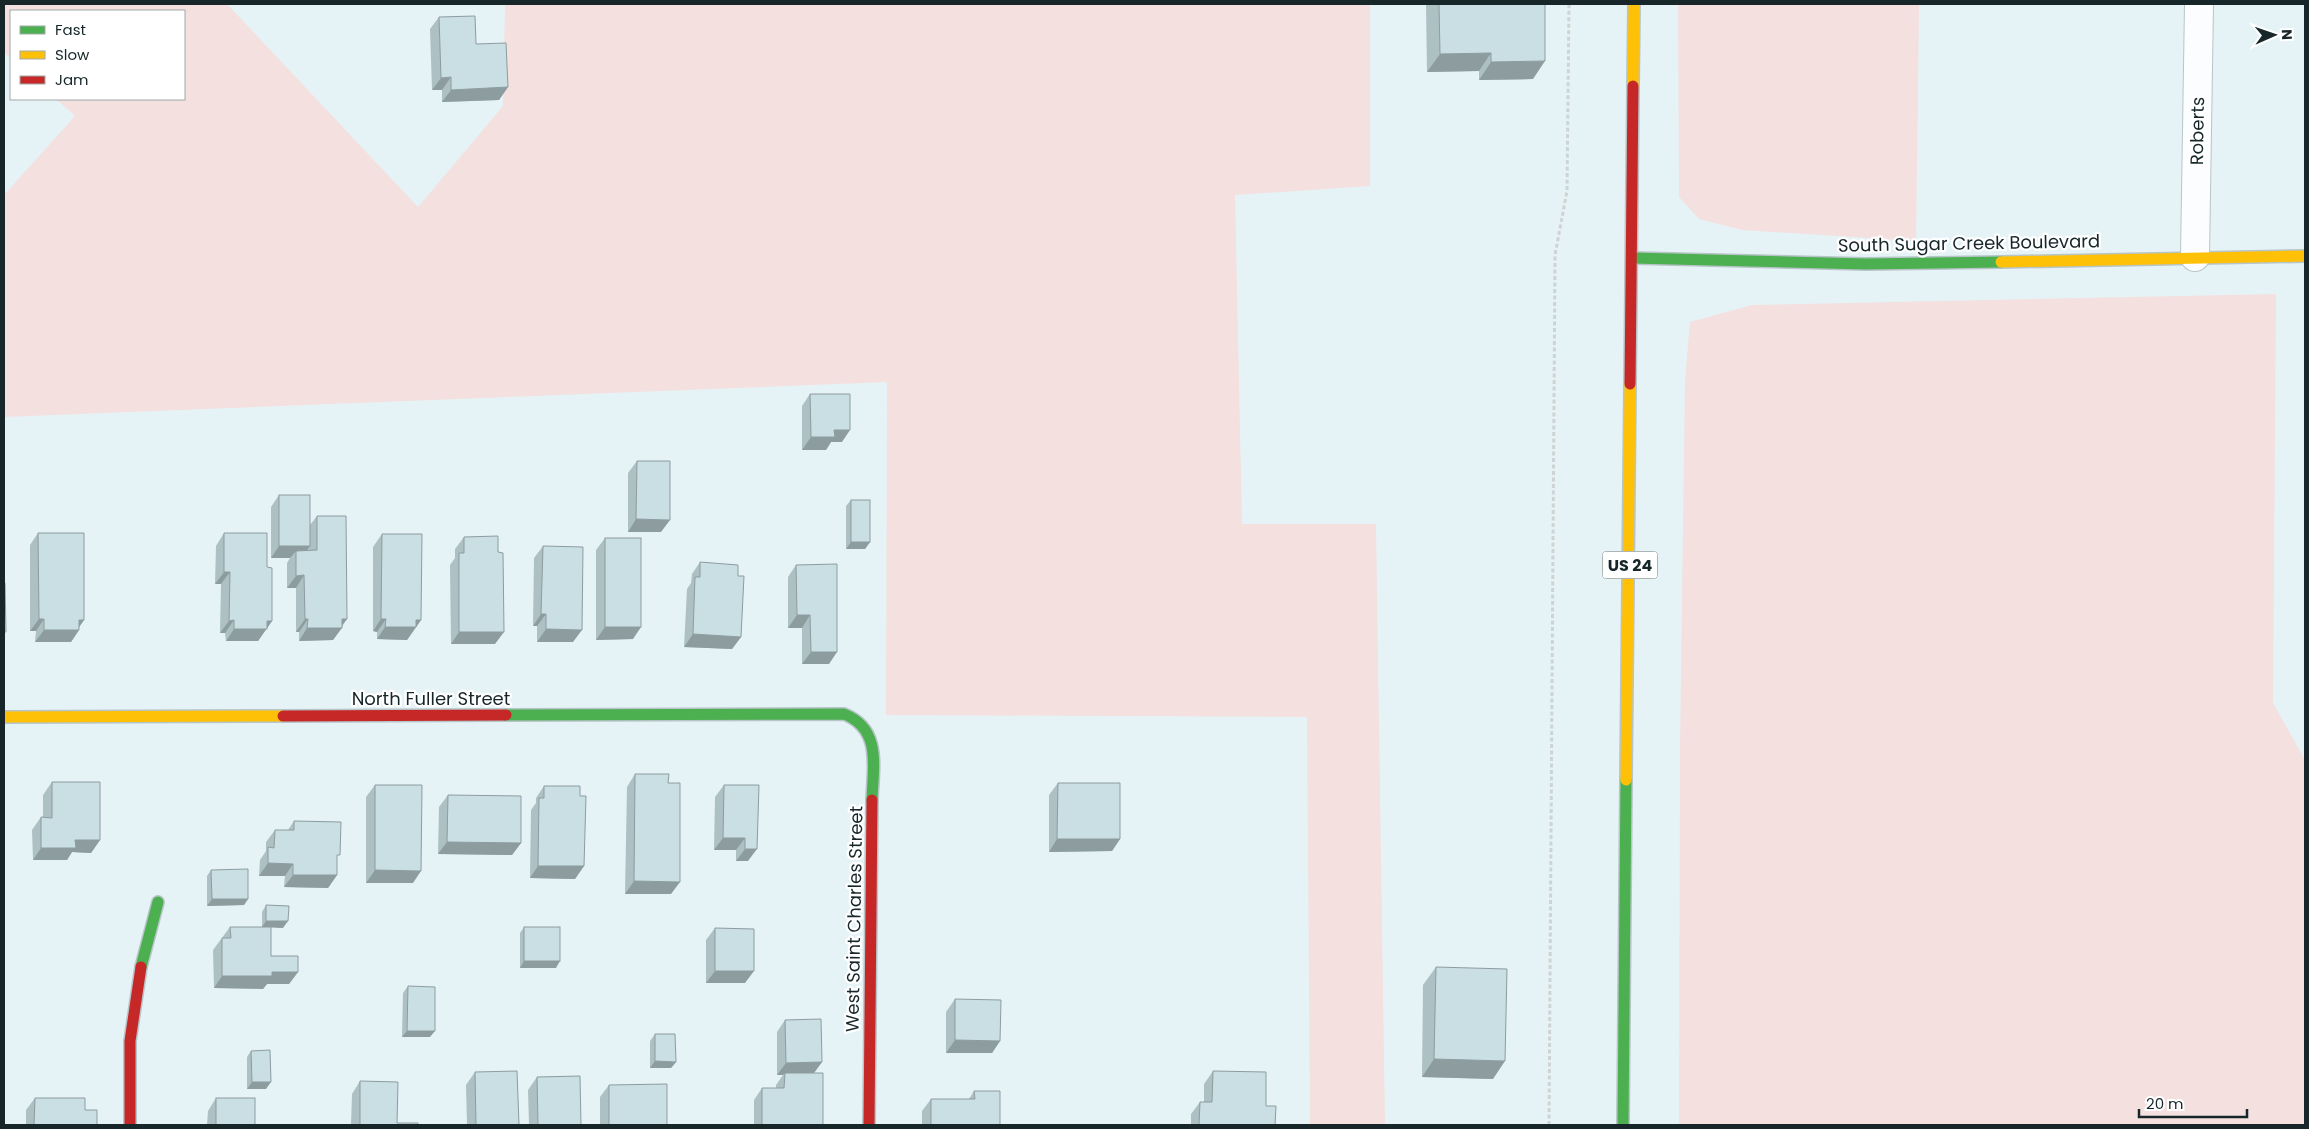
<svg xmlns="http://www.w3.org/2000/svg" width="2309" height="1129" font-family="Poppins,sans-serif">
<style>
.green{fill:#f3e0df}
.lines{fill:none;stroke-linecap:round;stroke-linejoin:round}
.street-casing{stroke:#b8c5c8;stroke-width:30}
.fast-casing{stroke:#b8c5c8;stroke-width:14}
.slow-casing{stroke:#b8c5c8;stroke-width:14}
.jam-casing{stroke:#b8c5c8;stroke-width:14}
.path{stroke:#ced3d4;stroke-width:3;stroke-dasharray:4 2.5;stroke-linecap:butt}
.street{stroke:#fbfdfe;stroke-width:28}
.fast{stroke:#4caf50;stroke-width:11}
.slow{stroke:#ffc107;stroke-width:11}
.jam{stroke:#c62828;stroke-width:11}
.wall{fill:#adc0c3}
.shaded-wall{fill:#8d9c9f}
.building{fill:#c9dfe3;stroke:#8d9c9f}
.labels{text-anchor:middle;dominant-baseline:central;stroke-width:4.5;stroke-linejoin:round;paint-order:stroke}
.shield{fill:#fff;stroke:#5d6869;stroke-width:1}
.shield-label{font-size:16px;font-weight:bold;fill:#172729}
.street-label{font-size:18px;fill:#172729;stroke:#fff}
</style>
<rect width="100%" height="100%" fill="#e6f3f6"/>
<g class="green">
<path d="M4,4h223l191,203 85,-101 2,-102h865v182l-135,9 7,329h134l9,601h-75l-3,-408 -421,-2 1,-333 -883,35v-222l71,-79 -19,-17h128v-88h-173v48l-7,-7z"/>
<path d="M1678,4h241l-3,237 -174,-11 -43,-11 -20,-22z"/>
<path d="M2276,294l-3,409 32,57v365h-626l1,-377 5,-368 5,-58 62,-17z"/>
</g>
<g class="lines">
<defs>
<path id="street" d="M2195,257l4,-253"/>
<g id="fast">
<path d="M1633,258l233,6 135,-2"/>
<path d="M506,715l338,-1c38,15 29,53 28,86"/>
<path d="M141,967l17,-65"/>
<path d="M1623,1125l3,-345"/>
</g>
<g id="slow">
<path d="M1633,86l1,-82"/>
<path d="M2001,262l304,-6"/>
<path d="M4,717l279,-1"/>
<path d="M1626,780l4,-396"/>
</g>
<g id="jam">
<path d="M1630,384l3,-298"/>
<path d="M283,716l223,-1"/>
<path d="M130,1125v-84l11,-74"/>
<path d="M869,1125l3,-325"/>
</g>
</defs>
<use href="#street" class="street-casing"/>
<use href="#fast" class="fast-casing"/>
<use href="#slow" class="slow-casing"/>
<use href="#jam" class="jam-casing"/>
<path class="path" d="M1549,1125l6,-870 12,-64 2,-187"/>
<use href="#street" class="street"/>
<use href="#fast" class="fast"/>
<use href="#slow" class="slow"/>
<use href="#jam" class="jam"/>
</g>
<g class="wall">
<path d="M1426,4h119l-12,75 -54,1v-9l-52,1z"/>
<path d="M439,17l37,27 32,43 -9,13 -57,2v-12h-10l-2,-61z"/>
<path d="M810,394l32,48h-11l-5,8h-24v-44z"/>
<path d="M637,461l24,71h-33v-59z"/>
<path d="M279,495l31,30 7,-9 30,103 -14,21 -34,1v-9h-3v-44h-9v-25l3,-5h-19v-51z"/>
<path d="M851,500l19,42 -5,7h-19v-43z"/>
<path d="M38,533l46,87 -5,7v3l-8,12h-36l1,-11h-6v-86z"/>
<path d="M224,533l43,34 5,54 -14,20h-32l-1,-8h-5l1,-49h-6l1,-38z"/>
<path d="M382,534l39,86 -14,20 -30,-1v-7l-4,-1v-84z"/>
<path d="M464,537l34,15 -3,92h-44l-1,-79 5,-7v-9z"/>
<path d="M605,538l28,101 -37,1v-90z"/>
<path d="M543,546l30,96h-36v-16h-4l1,-68z"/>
<path d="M700,562l38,14 3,61 -9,12 -48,-2 3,-58 4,-6 1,-9z"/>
<path d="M796,565l33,99h-27v-36h-14v-51z"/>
<path d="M635,774l33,9 3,111h-46l2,-107z"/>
<path d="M52,782l48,58 -9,13 -19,-1 -5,8h-34l-1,-30 9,-13h2v-22z"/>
<path d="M1058,783l62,56 -8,12 -63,1v-57z"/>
<path d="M375,785l38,98h-47v-86z"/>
<path d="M724,785h35l-11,76h-12v-11h-22l1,-53z"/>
<path d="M544,786l36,10 4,70 -9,13 -45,-1 1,-68 5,-7v-5z"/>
<path d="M448,795l73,48 -9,12 -74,-1 1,-47z"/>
<path d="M294,821l43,39v15l-9,13 -44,-1 1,-11h-26l1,-16 6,-9v-9l9,-12h13z"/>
<path d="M211,870l37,29 -4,6 -37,1v-30z"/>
<path d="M266,905l17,23 -12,-1v29l27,16 -9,12h-22l-4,5 -49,-1 -1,-38 17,-23h32v-15z"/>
<path d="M524,927l32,41h-36v-35z"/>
<path d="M715,928l30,55h-39v-43z"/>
<path d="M1436,967l57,112 -71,-2 1,-92z"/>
<path d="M408,986l22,51h-28l1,-44z"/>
<path d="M955,999l45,42 -8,12h-46v-41z"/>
<path d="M785,1020l37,42 -8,11 9,52h-69v-25l8,-12h14v-3l7,-10h-6v-43z"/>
<path d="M655,1034l21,28 -5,6h-21v-27z"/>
<path d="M251,1051l15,38h-19v-32z"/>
<path d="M1213,1071l53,35 9,19h-84v-11l9,-12h4v-18z"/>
<path d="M475,1072l44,53h-52l-1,-40z"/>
<path d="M537,1077l44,48h-52l-1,-35z"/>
<path d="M360,1081l37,42 21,2h-67l1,-31z"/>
<path d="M609,1085l58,40h-67v-28z"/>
<path d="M974,1091l26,34h-78v-14l9,-12h38z"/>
<path d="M35,1098l50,12 12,15h-71v-15z"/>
<path d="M216,1098l39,27h-48l1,-14z"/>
</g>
<g class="shaded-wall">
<path d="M1491,53l-12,18 -52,1 13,-18z"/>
<path d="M1545,61l-12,18 -54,1 12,-18z"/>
<path d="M451,77l-9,13h-10l9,-12z"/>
<path d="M508,87l-9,13 -57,2 9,-12z"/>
<path d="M834,430h16l-8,12h-11l-5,8h-24l9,-13z"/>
<path d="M636,519l34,1 -9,12h-33z"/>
<path d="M851,542h19l-5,7h-19z"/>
<path d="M279,546h31l-9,12 -5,-7 -6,7h-19z"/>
<path d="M224,572h6l-9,12h-6z"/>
<path d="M304,575l-8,13h-9l9,-12z"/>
<path d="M541,614h5l-9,12h-4z"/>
<path d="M797,615h13l-8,13h-14z"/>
<path d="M39,619h5l-8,12h-6z"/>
<path d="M305,619h3l-9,13h-3z"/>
<path d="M342,619h5l-7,9h2l-9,12 -34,1 8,-13z"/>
<path d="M381,619h5l-9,13 -4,-1z"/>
<path d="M79,620h5l-7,10h2l-8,12h-36l9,-12z"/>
<path d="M234,620l-9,13h-5l9,-12z"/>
<path d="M416,620h5l-14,20 -30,-1 8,-12z"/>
<path d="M267,621h5l-14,20h-32l8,-12z"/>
<path d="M605,627h36l-8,12 -37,1z"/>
<path d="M546,629l36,1 -9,12h-36z"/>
<path d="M459,632h45l-9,12h-44z"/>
<path d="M693,634l48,3 -9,12 -48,-2z"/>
<path d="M811,652h26l-8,12h-27z"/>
<path d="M723,838h22l-9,12h-22z"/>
<path d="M1057,839h63l-8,12 -63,1z"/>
<path d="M75,840h25l-9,13 -19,-1 -5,8h-34l8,-12z"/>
<path d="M447,842l74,1 -9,12 -74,-1z"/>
<path d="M745,849h12l-9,12h-12z"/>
<path d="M268,863l25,1 -8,12h-26z"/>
<path d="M538,866h46l-9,13 -45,-1z"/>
<path d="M375,870l46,1 -8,12h-47z"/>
<path d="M293,875h44l-9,13 -44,-1z"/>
<path d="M634,881l46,1 -9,12h-46z"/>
<path d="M212,899h36l-4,6 -37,1z"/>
<path d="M266,921h22l-5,7 -21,-1z"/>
<path d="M524,961h36l-4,7h-36z"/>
<path d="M715,971h39l-9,12h-39z"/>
<path d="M272,972h26l-9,12h-22l-4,5 -49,-1 8,-12z"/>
<path d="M407,1031h28l-5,6h-28z"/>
<path d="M955,1040l45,1 -8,12h-46z"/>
<path d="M1434,1059l71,2 -12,18 -71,-2z"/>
<path d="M655,1061l21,1 -5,6h-21z"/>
<path d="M822,1062l-9,12 -28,-1 -2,2h-6l9,-12z"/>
<path d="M252,1082h19l-5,7h-19z"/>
</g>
<g class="building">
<path d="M1439,4h106v57l-54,1v-9l-51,1z"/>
<path d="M475,16l1,28 30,-1 2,44 -57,3v-13l-10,1 -2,-61z"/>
<path d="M810,394h40v36h-16l1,7h-24z"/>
<path d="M637,461h33v59l-34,-1z"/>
<rect x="279" y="495" width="31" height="51"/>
<rect x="851" y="500" width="19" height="42"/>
<path d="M317,516h29l1,103h-5v9h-35l1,-9h-3l-1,-44 -8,1v-25l21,-1z"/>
<path d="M38,533h46v87h-5v10h-35v-11h-5z"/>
<path d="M224,533h43v34l5,1v53h-5v8h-33v-9l-5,1 1,-49h-6z"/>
<path d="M382,534h40l-1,86h-5v7h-31l1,-8h-5z"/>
<path d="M498,536v16l5,1 1,79h-45v-79h5v-16z"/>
<rect x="605" y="538" width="36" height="89"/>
<path d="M543,546l40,1 -1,83 -36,-1v-15h-5z"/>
<path d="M700,562l38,3v11h6l-3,61 -48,-3 2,-57h5z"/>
<path d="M837,564v88h-26l-1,-37h-13l-1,-50z"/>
<path d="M4,583h1l1,49h-2z"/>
<path d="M635,774h34l-1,9h12v99l-46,-1z"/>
<path d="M52,782h48v58h-25l1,8h-35v-31l11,1z"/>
<path d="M1058,783h62v56h-63z"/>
<path d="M375,785h47l-1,86 -46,-1z"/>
<path d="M724,785h35l-2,64h-12v-11h-22z"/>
<path d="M544,786h36v10h6l-2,70h-46l1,-68h5z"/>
<path d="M448,795l73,1v47l-74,-1z"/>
<path d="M294,821l47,1 -1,33h-3v20h-44v-11l-25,-1v-16l6,1 1,-18h19z"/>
<path d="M248,869v30h-36l-1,-29z"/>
<path d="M266,905l23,1 -1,15h-22z"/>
<path d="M230,927h41v29h27v16h-26v4h-50v-38h9z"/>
<rect x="524" y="927" width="36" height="34"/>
<path d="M715,928l39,1v42h-39z"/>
<path d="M1436,967l71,2 -2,92 -71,-2z"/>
<path d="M408,986l27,1v44h-28z"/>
<path d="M955,999l46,1 -1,41 -45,-1z"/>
<path d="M821,1019l1,43 -36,1 -1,-43z"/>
<path d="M655,1034h20l1,28 -21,-1z"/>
<path d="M270,1050l1,32h-19l-1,-31z"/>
<path d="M517,1071l2,54h-43l-1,-53z"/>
<path d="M1213,1071l53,1v34h10l-1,19h-76l1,-23h12z"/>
<path d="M785,1073h38v52h-61v-37h22z"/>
<path d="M580,1076l1,49h-43l-1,-48z"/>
<path d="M360,1081l38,1 -1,41h21v2h-58z"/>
<path d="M667,1084v41h-58v-40z"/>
<path d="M974,1091h26v34h-69v-26h44z"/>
<path d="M35,1098h50v12h12v15h-63z"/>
<rect x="216" y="1098" width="39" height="27"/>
</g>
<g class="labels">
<rect class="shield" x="1602.5" y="551.5" width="55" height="27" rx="4"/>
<g class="shield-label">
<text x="1630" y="565">US 24</text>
</g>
<g class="street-label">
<text transform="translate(2197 131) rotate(-89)">Roberts</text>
<text transform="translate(1969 243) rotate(-1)">South Sugar Creek Boulevard</text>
<text x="431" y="698">North Fuller Street</text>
<text transform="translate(854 919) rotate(-89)">West Saint Charles Street</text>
</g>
</g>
<rect width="2309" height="1129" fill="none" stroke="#172729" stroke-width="10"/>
<rect x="10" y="10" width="175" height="90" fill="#ffffff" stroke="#a2a9a9"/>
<rect x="20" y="26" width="25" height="8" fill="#4caf50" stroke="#a2a9a9"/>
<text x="55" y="35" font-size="15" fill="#172729">Fast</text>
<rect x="20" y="51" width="25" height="8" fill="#ffc107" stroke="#a2a9a9"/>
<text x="55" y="60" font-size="15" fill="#172729">Slow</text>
<rect x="20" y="76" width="25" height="8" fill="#c62828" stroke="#a2a9a9"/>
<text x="55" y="85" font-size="15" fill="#172729">Jam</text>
<g transform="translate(2274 35) rotate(88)" stroke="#ffffff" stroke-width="4" paint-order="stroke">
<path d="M0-4L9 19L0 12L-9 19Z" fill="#172729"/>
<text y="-8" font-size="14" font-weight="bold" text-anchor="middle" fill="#172729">N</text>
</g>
<path d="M2139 1109v8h108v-8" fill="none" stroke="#172729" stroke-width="2.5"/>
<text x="2146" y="1109" font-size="15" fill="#172729" stroke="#ffffff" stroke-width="4" paint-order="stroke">20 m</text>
</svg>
